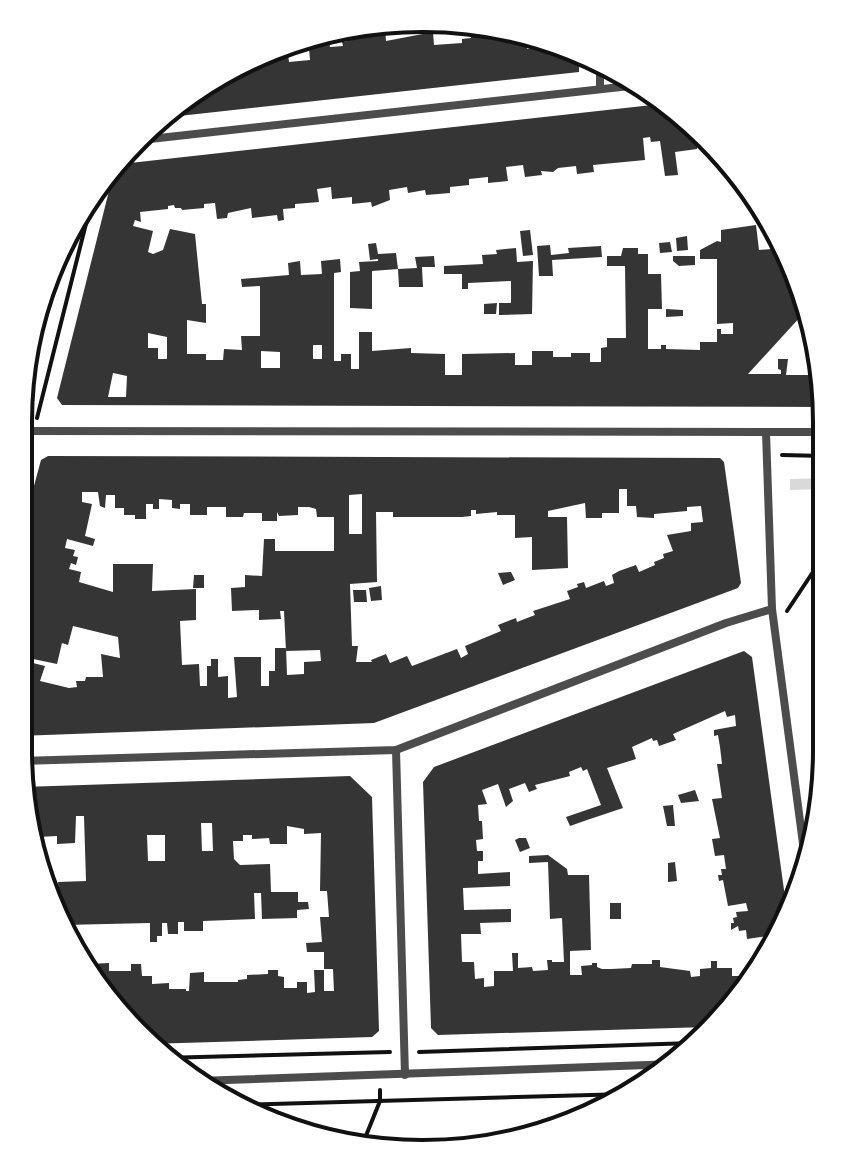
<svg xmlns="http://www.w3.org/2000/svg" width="845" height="1172" font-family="'Public Sans',sans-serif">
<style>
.water{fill:#d9d9d9}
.building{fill:#353535;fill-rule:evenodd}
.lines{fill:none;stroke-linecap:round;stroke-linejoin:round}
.path{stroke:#111;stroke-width:4}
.minor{stroke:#4c4c4c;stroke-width:8}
.rim{fill:none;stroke:#111;stroke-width:4}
</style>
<rect width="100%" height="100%" fill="#fff"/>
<path class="water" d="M824,478v11l-34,1v-11z"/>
<g class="building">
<path d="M385,27l1,14 47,-9 1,13 28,-2v-4l9,-1v-6l10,-1v6l20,-3v-4l25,9 1,10 20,-3 32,11v15l-418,46 15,-16 111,-55 2,15 21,-2 -2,-23 20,-2 2,12 13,-1 -1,-4 6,-1 -1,-6z"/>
<path d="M661,104l44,39 -8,1v5l-22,3 3,23 -13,1 -5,-35 -9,1 -1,-5 -7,1 2,22 -52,5 1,7 -17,2 -1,-8 -18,2 -5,4 -12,-1 1,4 -17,2 -2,-12 -17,2 2,14 -20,2v-6l-19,2v6l-19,2v6l-24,2 -1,-5 -17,3 -1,-6 -18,3 1,10 -18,7 -1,-5 -19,2v-7l-20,2 -1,-12 -14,2 2,13 -24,2v4l-12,1 1,11 -6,1 -1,-6 -25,3 -1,-10 -23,5 -1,5 -10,1 -2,-16 -11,1v4l-22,2 -1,-2h-6l-1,-3 -6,1v3l-28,3 1,10 -6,-2 -2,6 20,5 -5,21 5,2 10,-4 7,-21 25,5 7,70h4v19l-19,-3v34h19v6h17l1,-11 18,1 -1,-14h19v-50l-18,1 -1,-8 48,-4 -1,-12 12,-2 1,14 21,-1 -1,-13 19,-2 1,13 -7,1v88h7v-7h10v15h8v-37h13v19l39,-3v5l34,1v21h17v-21l53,-1v12h17v-14h21v6h18v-4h19v9h11v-14l6,-1v-9h19l-1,-72h-18v-10h14l2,-8h15v6h10v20h13l1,35h-14v40h13v-4h5v4l34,1v-8h17v-13h4v5h12v-11l-16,1v-65h-17v-9l17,-9 4,1v-12l35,-5 3,25 26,-2 11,19 16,60 -10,-12 -54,59h33v-4l-3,-1v-10h10l-2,16h38v32l-762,-2 -5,-7 57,-227 7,-7zM148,333l19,4v22h-9v-11h-10zM313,345h9v14h-9zM261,351l19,1v16h-19zM113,373l14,3 -1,21h-18z"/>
<path d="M710,147l12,11 -11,1z"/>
<path d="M530,230l3,25 -10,1 -3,-25z"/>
<path d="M687,236l1,14 -11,1 -1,-13z"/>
<path d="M670,242l2,10 -12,1 -1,-10z"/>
<path d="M376,243l2,11 18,-1 2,16 -26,2v38l-22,-1v-36l10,-1 -1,-9 19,-1v-2l-8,1 -2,-16z"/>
<path d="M550,245l1,10 18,-2 -1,-5 33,-2 1,11 -50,3 1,16h-14l-2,-30z"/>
<path d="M516,248l1,14 16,-1 -1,53 -33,1v-12h12v-22l-43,2v6h-6v-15h-18v-8l39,-2 -1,-9 15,-1 -1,-4z"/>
<path d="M434,256l1,11h-13l1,20h-24l-1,-18 19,-1 -2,-11z"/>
<path d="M673,256h22v9l-16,1 -6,-5z"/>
<path d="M497,303l-1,11h-12v-10z"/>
<path d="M666,309l17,1v6l-17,1z"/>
<path d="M48,456l672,2 4,4 17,121 -3,5 -364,135 -356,13v-191l23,-85zM619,489h8v17h9l1,11 17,1v-4l33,-3v-4l14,-1 2,16 -12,1v8l-24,4 6,16 -10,3 1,4 -10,4 1,3 -16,7 -3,-7 -17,6 -7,4 2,8 -8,3 -2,-5 -18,7 -2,-6 -7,2 1,3 -11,4 3,8 -37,12 2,4 -18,7 -1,-4 -18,7 3,6 -36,15 3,8 -7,4 -4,-9 -45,17 -5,-10 -17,7 -4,-9 -15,6 1,2h-16l2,-16h-6l-2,-62 27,-2 -1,-70h17v5h69l9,-1v-6h5v4l21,-2v3h18v23l17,-1v33l36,-2 -1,-51h-19v-6l37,-8 1,15h16v-5h17zM82,492h16l2,14 5,2 1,-13h9v13h9v7h11v4h11v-15h7v5h6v-10l13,1v8l8,1v-5h10v11h17v-8h19v10h17l1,-4h18v8h15v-9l2,4 19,-1v-8h11l7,2 1,8h17v34h-59v-12h-11l-2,37 -17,-1v12l-14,1 1,23 27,-1v10l22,-1 -1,-8h4l2,40 34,-1 1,11 -17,1v12l-17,1 -1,-27h-11v23h-6v15h-8v-29h-27l3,40 -9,1v-22l-10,1v-18h-7v7h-4v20h-7l-1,-22 -17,1 -2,-44 16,-1v-31l-44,2 1,-27h-40v28l-34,-10 2,-10 -12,-3 2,-6 5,2 2,-8 -5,-1 2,-6 -10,-2 2,-9 26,7 2,-7 -10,-3 7,-32 -10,-2zM362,494v40h-13v-39zM73,626l45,11 2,21 -19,-4 2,23h-17l-1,4h-9l1,6 -8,1 -29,-7 5,-15 -12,-3v-4l24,5 5,-21 6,2z"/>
<path d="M511,572l4,8 -12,5 -5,-12z"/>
<path d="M194,575h10v13h-11z"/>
<path d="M381,586l1,14 -11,1 -2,-13z"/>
<path d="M353,590h13l1,12h-13z"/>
<path d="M825,612v61l-2,1 -4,-36 -8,-4z"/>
<path d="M744,651l8,6 36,262 -15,32 -3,4 -2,-19 -21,3 -1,-9 -7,1 -1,-5 -7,4v-7h3l-1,-5 4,-1 -1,-5 12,-1 -2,-8 -18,3 -5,-26 -4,1 -1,-6h4l-1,-6h5l-2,-14 -9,1 -3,-17 8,-1 -8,-39 10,-1 -5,-34h5l-2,-17 -2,-12 -4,1v-6l22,-4 -1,-11 -8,2 -2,-6 -52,23 3,6 -17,6 -2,-6 -4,1 -1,-3 -20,9 4,12 -29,9 16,40 -36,12 -17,6 -4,-9 35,-12 -14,-36 -4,2 -2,-4 -12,5 1,4 -35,9 2,4 -8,3 -4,-9 -16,6 4,12 -7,6 -8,-23 -16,6 5,14 -9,1 1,16h3l1,18 -7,1 1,11h6v10h-5v13l32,-2v14l-47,2 1,22 47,-1v13l-31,1 1,11h-20l1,28h12l1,17 9,-1v9l10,-1v-15h19l-1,-18h6v15l14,-1 1,4 15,-1 -1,-10h5v2h12l-2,-44 -12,1 -2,-57 -19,1v-7l19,-1 19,14 1,6h21l2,75 -21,1v24h12l-1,-9 11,-1v-2h5v4l5,2h9l20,-1 1,-4h20v-4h8v7l30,4 1,6 9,-1v-7l11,-1v-7h6v7h15v8h20l-45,51 -269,8 -7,-7 -8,-246 11,-15z"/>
<path d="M350,776l22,21 7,234 -7,6 -224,7 -59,-67v-13l20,-1v8h22v-7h10l1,12h10v8l17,-1v6h17v2h3l1,-18 14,-1v10h34v-2l9,-1v-4l21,-1v-4h10v6l6,1v11h13v-6h10v11l8,-1 -1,-22h10v21h10l-1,-22h-9v-17h-17l-1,-9 16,-1 -2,-25h9l-2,-26h-7l1,-58 -17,1v-5l-17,-3v18h-17l-1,-6 -17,1v-4h-9v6h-10l1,18 6,6 30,-1 1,28h27v10h10l1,7 -12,1v8l-35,1 -1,-26h-7l1,26 -52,2v10h-19v-9h-6v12h-10l-1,-11h-5v13h-5v6h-7v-19l-86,2 -12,-25h7l-1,-18 28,-1 -2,-65h-8l-1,27 -18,1v-8l-19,1v32l-6,-14 -9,-68zM201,823h11l1,28h-11zM147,835h18v26h-17z"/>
<path d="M695,790l4,11 -18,2 -3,-8z"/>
<path d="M673,805l2,21h-8l-4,-20z"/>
<path d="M519,838h7l4,10 -10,4 -5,-12z"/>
<path d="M675,862l2,19 -9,1v-19z"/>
<rect x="610" y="903" width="11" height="16"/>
<path d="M71,940h10l1,24z"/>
</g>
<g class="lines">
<g class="path">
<path d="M37,418l58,-230"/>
<path d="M782,455l42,1"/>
<path d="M18,486l11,-40"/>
<path d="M787,611l38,-57"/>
<path d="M419,1052l274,-9"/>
<path d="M162,1058l228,-6"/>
<path d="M233,1105l395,-11"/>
<path d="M361,1148l19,-47v-11"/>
</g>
<g class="minor">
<path d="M600,64v25"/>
<path d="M141,140l498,-55"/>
<path d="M18,431l806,1"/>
<path d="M766,432l6,177 35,265"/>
<path d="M396,750l9,325"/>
<path d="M20,761l376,-11 330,-127 46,-14"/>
<path d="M198,1081l477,-17"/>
</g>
</g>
<path d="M0 0H845V1172H0ZM422 32H423A390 390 0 0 1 813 422V750A390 390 0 0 1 423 1140H422A390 390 0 0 1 32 750V422A390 390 0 0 1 422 32Z" fill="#fff" fill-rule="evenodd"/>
<path class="rim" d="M422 32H423A390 390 0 0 1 813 422V750A390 390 0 0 1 423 1140H422A390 390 0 0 1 32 750V422A390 390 0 0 1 422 32Z"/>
</svg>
